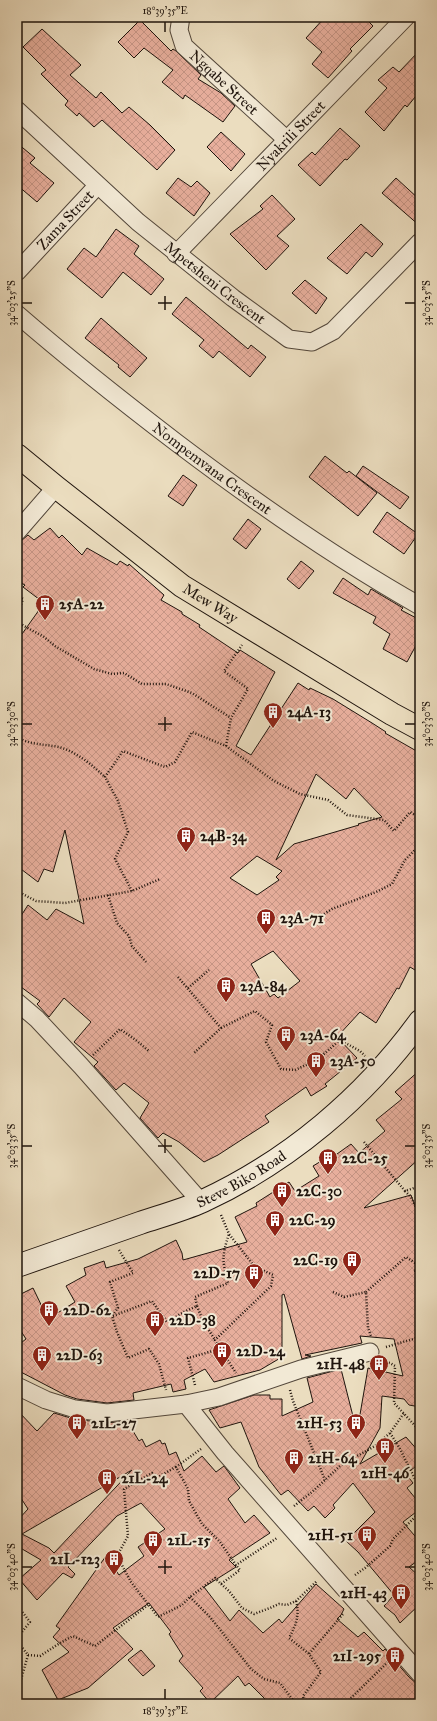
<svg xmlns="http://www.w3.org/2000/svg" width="437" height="1721" font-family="'IM FELL Great Primer',serif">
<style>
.building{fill:url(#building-cross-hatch);stroke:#1f140d;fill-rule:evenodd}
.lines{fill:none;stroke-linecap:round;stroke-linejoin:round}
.street-casing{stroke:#52463a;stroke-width:19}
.secondary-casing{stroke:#1f140d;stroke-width:24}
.primary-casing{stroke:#1f140d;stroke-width:24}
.path{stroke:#1f140d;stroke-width:2.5;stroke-dasharray:1 2;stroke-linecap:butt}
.street{stroke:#f2e9d5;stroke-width:17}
.secondary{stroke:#f2e9d5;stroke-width:22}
.primary{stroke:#ebddbf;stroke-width:22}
.ticks{fill:none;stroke:#1f140d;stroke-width:1.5}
.labels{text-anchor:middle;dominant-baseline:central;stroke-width:4;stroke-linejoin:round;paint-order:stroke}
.street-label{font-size:15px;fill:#1f140d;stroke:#f2e9d5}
.poi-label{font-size:15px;font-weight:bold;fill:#1f140d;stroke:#f2e9d5;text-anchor:start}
.neatline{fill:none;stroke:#1f140d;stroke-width:1.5}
.ticks-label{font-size:10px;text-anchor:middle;fill:#1f140d}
</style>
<defs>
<pattern id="building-cross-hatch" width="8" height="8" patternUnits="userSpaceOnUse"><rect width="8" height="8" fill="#e7ae9c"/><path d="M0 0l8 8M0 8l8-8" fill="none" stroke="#c69585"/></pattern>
</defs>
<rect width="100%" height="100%" fill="#ebddbf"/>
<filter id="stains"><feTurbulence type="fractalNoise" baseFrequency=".005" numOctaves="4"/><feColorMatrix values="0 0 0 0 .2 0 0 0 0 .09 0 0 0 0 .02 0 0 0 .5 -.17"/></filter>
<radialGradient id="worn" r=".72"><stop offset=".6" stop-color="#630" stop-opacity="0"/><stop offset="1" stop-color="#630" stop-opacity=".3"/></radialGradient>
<g class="building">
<path d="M325,17h39l9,9 -23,23 2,2 -24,27 -16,-14 10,-12 -16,-14z"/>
<path d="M140,20l31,31 2,-2 3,2 25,24 -3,4 23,14 14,13 -12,16 -38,-27 -2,4 -21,-17 11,-12 -29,-22 -10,10 -16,-16z"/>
<path d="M42,29l39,36 -11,10 26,23 5,-6 21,21 7,-6 21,18 25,25 -18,20 -55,-50 -8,7 -15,-14 -2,3 -12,-11 3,-4 -27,-27 5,-4 -23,-23z"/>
<path d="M420,50v41l-13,16 -2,-2 -21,26 -19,-19 22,-24 -9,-8 15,-13 6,5z"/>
<path d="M340,128l20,18 -13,14 -2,-1 -25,27 -22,-21 14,-13 3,3z"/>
<path d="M221,132l24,22 -14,17 -24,-24z"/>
<path d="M17,143l18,15 -5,5 24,20 -17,19 -20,-17z"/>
<path d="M178,178l13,9 6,-6 13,12 -16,23 -28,-23z"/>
<path d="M396,178l24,22v26l-38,-33z"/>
<path d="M272,195l23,24 -18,17 12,10 -23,24 -36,-36 33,-25 -3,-3z"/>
<path d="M361,224l22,20 -11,13 -6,-5 -19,22 -20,-16z"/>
<path d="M116,229l23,17 -5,8 30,25 -13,16 -28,-23 -21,26 -35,-29 17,-21 12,9z"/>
<path d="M305,280l22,18 -11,16 -24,-21z"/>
<path d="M186,297l62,52 3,-4 15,12 -16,20 -31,-26 -6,7 -14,-12 5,-6 -32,-26z"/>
<path d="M101,318l46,40 -17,19 -12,-10 1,-2 -34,-27z"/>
<path d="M325,456l22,17 2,-2 28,22 -19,23 -49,-39z"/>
<path d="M363,466l46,31 -9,12 -44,-33z"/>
<path d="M183,475l14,10 -14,21 -15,-10z"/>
<path d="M387,512l31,22 -14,20 -31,-22z"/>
<path d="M248,519l13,10 -15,20 -13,-10z"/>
<path d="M50,528l9,10 3,-3 20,20 5,-7 30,17 3,-4 8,5 1,-2 35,31 -3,5 21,12v2l18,11 -1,2 39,26 2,-3 35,22 -39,74 15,9 47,-72 11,7 1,-2 23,11 39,24 14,9 -1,1 35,20v220l-10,-6 -11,22 -2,-1 -21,35 -16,-11 -23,25 20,21 -32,26 2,2 -16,10 -5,-9 -41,29 4,6 -51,33 -14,7 -25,-20 -16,-9 -5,5 -18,-20 9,-15 -25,-20 -8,7 -22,-24 4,-4 -24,-20 17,-20 -27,-24 -15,19 -12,-13 3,-3 -23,-17v-62l11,-17 19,15 9,-11 28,15 -19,-94 -12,42 -9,-3 -6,13 -21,-16v-236l5,4 22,-31 -21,-16 2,-2 -8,-4v-39l4,-1 7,-6 6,5zM316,774l30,25 8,-11 28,29 -24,7 1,1 -65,19 -18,16zM257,856l25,15 -6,6 3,3 -22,15 -27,-17zM273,951l27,30 -22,17 -4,-4 -4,3 -19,-33z"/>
<path d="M301,561l13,10 -15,18 -12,-10z"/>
<path d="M343,578l25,17 3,-6 32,19 -2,2 19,10v18l-13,24 -24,-13 7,-15 -17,-11 3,-6 -43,-24z"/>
<path d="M420,1070v88l-56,50 47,-13 9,25 -4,2 4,15v25l-6,9 6,5v131l-11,-2 -5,-6 -22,-3 -2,32 -20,36 46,-27 14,16v10l-14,11 7,9 -6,5 13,16v5l-17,13 17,20v17l-11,8 11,10v27l-20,19 -5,-8 -11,-9 10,-11 -36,-43 -12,-11 29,-29 -22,-29 -20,22 2,3 -10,10 -11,-12 -6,5 -20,-21 -7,5 -22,-28 -18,-45 -21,6 -11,-18 45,-15h16v4h12v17l31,-14 -6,-24 34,-9 16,63 11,-64 35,8 -9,-37 -34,-3 2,7 -57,12 6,1 -9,3 -18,-65 -2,1v62l-22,13 -46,12 -9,-13 -21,11 2,9 -13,3 -2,-8 -38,9 1,7 -27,3 -30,-4 -12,-4 -48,-25v-24l9,-7 -9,-14v-29l16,-8 15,31 27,-17 -9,-16 20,-11 -2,-7 20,-7 2,7 32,-9 38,-19 6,13 1,7 64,-18 -12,-25 22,-11 -1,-3 33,-21 6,9 24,-15 -6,-10 15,-9 2,2 21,-15 8,9 26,-22 -9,-11 26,-21 -7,-7z"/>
<path d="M17,1410l20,21 17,-18 20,6 32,4 21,-2 12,20 3,-2 4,8 14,-7 2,4 3,-1 4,12 7,-3 8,19 18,-15 14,16 8,-6 16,22 -12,11 17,24 9,-8 16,18 -41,27 7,7 -32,20 26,34 9,-11 24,23 16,-14 3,4 34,-39 28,25 -3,6 -4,4 21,18 6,-5 19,19 2,-2 23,27 12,11v8l-7,9h-143l-21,-21 -4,3 -7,-10 -28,27 -10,-12 3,-3 -24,-27 4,-5 -14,-22 2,-2 -22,-29 -36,25 20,21 -45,39 -30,12 -16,-30 27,-18 -16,-15 7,-8 -4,-3 50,-70 13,19 25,-19 -6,-9 27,-18 -24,-26 -24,13 -49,51 7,7 -3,4 -9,-5 -26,27 -18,-21 22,-19 -24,-14v-25l11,-12 -11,-17zM132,1470l-78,83 -5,-5 -27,-14z"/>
<path d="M141,1650l14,16 -12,10 -15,-16z"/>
</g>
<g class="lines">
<defs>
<g id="street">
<path id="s1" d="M181,17l-2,13 5,16 102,93"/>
<path id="s2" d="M17,110l121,112 95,76 56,41 23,3 21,-11 87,-89"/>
<path id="s3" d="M176,254l230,-237"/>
<path id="s4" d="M17,272l80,-86"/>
<path id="s5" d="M17,314c52,45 105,87 160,129 78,59 158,115 243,163"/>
<path d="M17,532l39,-45"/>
<path d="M17,1002l20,17 44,47 120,136"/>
<path d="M17,1386l29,14 29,9 32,4 79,-9 33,-7 82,-28 69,-17"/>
<path d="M186,1404l39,49 195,221"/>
</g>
<g id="secondary">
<path id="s6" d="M17,1266c41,-14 82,-29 123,-43 21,-7 43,-13 63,-22 86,-40 161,-103 217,-180"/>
</g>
<g id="primary">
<path id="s7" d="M17,455l39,32 126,99 210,128 28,15"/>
</g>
</defs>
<use href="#street" class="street-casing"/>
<use href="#secondary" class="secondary-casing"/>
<use href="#primary" class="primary-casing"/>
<g class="path">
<path d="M17,595l6,4 -6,17"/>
<path d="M17,622l27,15 11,9 39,23 18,5 12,-1 18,11h24l26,9 39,25"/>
<path d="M17,737c13,8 27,7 42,10 18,5 33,18 46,30"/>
<path d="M226,746l5,-28 17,-29 -24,-18 18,-26"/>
<path d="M17,891l19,10 29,2 67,-12 28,-12"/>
<path d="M132,891l-17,-32 13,-27 -10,-31 -13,-24 18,-26 42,16 10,-5 17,-30 34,14 48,35 26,13 28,6 19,15 37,5 10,11 16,-19 10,6"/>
<path d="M108,895l9,28 12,13 3,10 14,16"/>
<path d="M324,914l8,-5 44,-17 16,-8 13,-24 15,-15"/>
<path d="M178,977l43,51 -28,26"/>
<path d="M188,988l21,-18"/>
<path d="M221,1028l34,-17 17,14 -6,17 15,27 14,1 22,-10 23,-20 20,11 5,5"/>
<path d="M93,1055l27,-26 17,12 12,10"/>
<path d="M364,1142l41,49 15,-5"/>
<path d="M405,1191l6,6 9,19"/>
<path d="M221,1215l8,19 25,32 19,9 -2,11 -56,54 21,33"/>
<path d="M119,1250l14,23 -23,9 8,26 -6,8 5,16 11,26 21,-9 10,15 7,26"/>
<path d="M333,1292l11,5 22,-5 2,36 3,8"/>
<path d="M366,1292l40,-35 9,6h5"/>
<path d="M197,1306l6,15 12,19"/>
<path d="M113,1316l39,-15 15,21 17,-10 13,-6 -2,-9 33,-14c-6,-22 -6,-28 1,-49"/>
<path d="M386,1347l34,-10"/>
<path d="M383,1361l7,2 5,3 -1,37 26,28"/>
<path d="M195,1385l-7,-27 25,-7 5,-4"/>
<path d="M290,1390l3,11 32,79"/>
<path d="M390,1433l9,14 21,42"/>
<path d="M201,1449l-25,18 12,22 1,12 13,23 18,18 16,23 41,-27"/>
<path d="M176,1467l-18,10 -6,-4 -28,16 4,47 -11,20 14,26 27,35 24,-12 8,-8 25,-19 6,6 19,-14 -4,-5"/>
<path d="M294,1506l18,-14 29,-27 34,-19 15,-13 14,-20"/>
<path d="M355,1575l10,-7 25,-22 3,-7 27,-27"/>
<path d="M221,1584l8,7 13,17 12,6 16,-6 9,-4 8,1 9,-4 21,-20"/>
<path d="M190,1597l20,20 41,52 13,10 16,4 16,21"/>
<path d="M296,1601c4,14 0,24 -7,37l20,16"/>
<path d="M17,1605l13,17 -13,16"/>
<path d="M17,1641l11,14 -8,28 1,13 -4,8"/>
<path d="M28,1655l12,1 20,-13 13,-7 22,10 53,-41"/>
<path d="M304,1704l-1,-8 18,-24 -12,-18 34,-40"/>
<path d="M352,1704l-4,-3 40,-39"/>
</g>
<use href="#street" class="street"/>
<use href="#secondary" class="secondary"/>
<use href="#primary" class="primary"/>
</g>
<path class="ticks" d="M165,22v10M165,296v14M22,303h10M158,303h14M405,303h10M165,717v14M22,724h10M158,724h14M405,724h10M165,1139v14M22,1146h10M158,1146h14M405,1146h10M165,1560v14M22,1567h10M158,1567h14M405,1567h10M165,1689v10"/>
<defs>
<symbol id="building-pin" viewBox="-11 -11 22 30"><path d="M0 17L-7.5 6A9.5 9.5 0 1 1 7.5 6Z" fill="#8f2418" stroke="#f2e9d5"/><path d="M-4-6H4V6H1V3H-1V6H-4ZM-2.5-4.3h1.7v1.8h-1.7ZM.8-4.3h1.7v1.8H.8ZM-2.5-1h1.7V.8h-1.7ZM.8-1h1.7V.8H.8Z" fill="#fff"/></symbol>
</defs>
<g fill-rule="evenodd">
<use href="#building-pin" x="34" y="593" width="22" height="30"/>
<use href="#building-pin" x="262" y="701" width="22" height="30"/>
<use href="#building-pin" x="175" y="825" width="22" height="30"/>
<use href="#building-pin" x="255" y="907" width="22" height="30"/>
<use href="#building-pin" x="215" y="975" width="22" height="30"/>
<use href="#building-pin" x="275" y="1024" width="22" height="30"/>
<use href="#building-pin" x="305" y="1050" width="22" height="30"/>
<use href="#building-pin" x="317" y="1147" width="22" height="30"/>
<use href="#building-pin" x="271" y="1180" width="22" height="30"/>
<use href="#building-pin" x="264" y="1209" width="22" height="30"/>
<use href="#building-pin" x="341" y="1249" width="22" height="30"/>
<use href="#building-pin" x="243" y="1262" width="22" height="30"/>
<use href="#building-pin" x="38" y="1299" width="22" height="30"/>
<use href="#building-pin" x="144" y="1309" width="22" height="30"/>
<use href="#building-pin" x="211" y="1340" width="22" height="30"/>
<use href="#building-pin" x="31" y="1344" width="22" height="30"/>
<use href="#building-pin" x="368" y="1353" width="22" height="30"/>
<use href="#building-pin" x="66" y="1412" width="22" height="30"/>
<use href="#building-pin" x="345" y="1412" width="22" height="30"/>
<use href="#building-pin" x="374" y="1436" width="22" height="30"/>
<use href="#building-pin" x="283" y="1447" width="22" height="30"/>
<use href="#building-pin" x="96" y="1467" width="22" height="30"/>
<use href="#building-pin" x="356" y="1524" width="22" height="30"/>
<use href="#building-pin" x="142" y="1529" width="22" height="30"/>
<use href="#building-pin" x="103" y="1548" width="22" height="30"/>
<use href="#building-pin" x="390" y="1582" width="22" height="30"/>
<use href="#building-pin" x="384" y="1645" width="22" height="30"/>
</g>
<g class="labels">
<g class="street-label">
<text stroke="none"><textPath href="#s1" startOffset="84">Ngqabe Street</textPath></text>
<text stroke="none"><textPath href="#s3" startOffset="165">Nyakrili Street</textPath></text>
<text stroke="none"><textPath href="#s4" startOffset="71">Zama Street</textPath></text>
<text stroke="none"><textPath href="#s2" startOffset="263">Mpetsheni Crescent</textPath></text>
<text stroke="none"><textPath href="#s5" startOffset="249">Nompemvana Crescent</textPath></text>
<text stroke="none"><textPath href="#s7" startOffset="244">Mew Way</textPath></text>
<text stroke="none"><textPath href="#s6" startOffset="241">Steve Biko Road</textPath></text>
</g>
<g class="poi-label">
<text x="59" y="604">25A-22</text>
<text x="287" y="712">24A-13</text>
<text x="200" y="836">24B-34</text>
<text x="280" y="918">23A-71</text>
<text x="240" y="986">23A-84</text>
<text x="300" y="1035">23A-64</text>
<text x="330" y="1061">23A-50</text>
<text x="342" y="1158">22C-25</text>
<text x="296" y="1191">22C-30</text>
<text x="289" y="1220">22C-29</text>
<text x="338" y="1260" text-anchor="end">22C-19</text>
<text x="240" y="1273" text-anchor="end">22D-17</text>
<text x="63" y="1310">22D-62</text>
<text x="169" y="1320">22D-38</text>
<text x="236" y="1351">22D-24</text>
<text x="56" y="1355">22D-63</text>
<text x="365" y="1364" text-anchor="end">21H-48</text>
<text x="91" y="1423">21L-27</text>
<text x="342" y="1423" text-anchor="end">21H-53</text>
<text x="308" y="1458">21H-64</text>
<text x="385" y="1473" text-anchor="middle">21H-46</text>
<text x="121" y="1478">21L-24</text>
<text x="353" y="1535" text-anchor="end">21H-51</text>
<text x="167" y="1540">21L-15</text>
<text x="100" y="1559" text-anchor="end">21L-123</text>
<text x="387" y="1593" text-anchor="end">21H-43</text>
<text x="381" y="1656" text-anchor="end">21I-295</text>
</g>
</g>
<rect width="437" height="1721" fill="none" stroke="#ebddbf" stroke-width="44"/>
<rect x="22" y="22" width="393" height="1677" class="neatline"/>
<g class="ticks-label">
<text x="165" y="14">18°39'35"E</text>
<text transform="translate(11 303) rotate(-90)" y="4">34°03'25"S</text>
<text transform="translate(426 303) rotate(-90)" y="4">34°03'25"S</text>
<text transform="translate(11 724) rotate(-90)" y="4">34°03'30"S</text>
<text transform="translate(426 724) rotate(-90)" y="4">34°03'30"S</text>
<text transform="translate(11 1146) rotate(-90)" y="4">34°03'35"S</text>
<text transform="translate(426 1146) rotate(-90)" y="4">34°03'35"S</text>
<text transform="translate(11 1567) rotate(-90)" y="4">34°03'40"S</text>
<text transform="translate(426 1567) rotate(-90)" y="4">34°03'40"S</text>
<text x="165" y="1714">18°39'35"E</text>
</g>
<rect width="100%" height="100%" filter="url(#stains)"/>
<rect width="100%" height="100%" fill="url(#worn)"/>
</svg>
